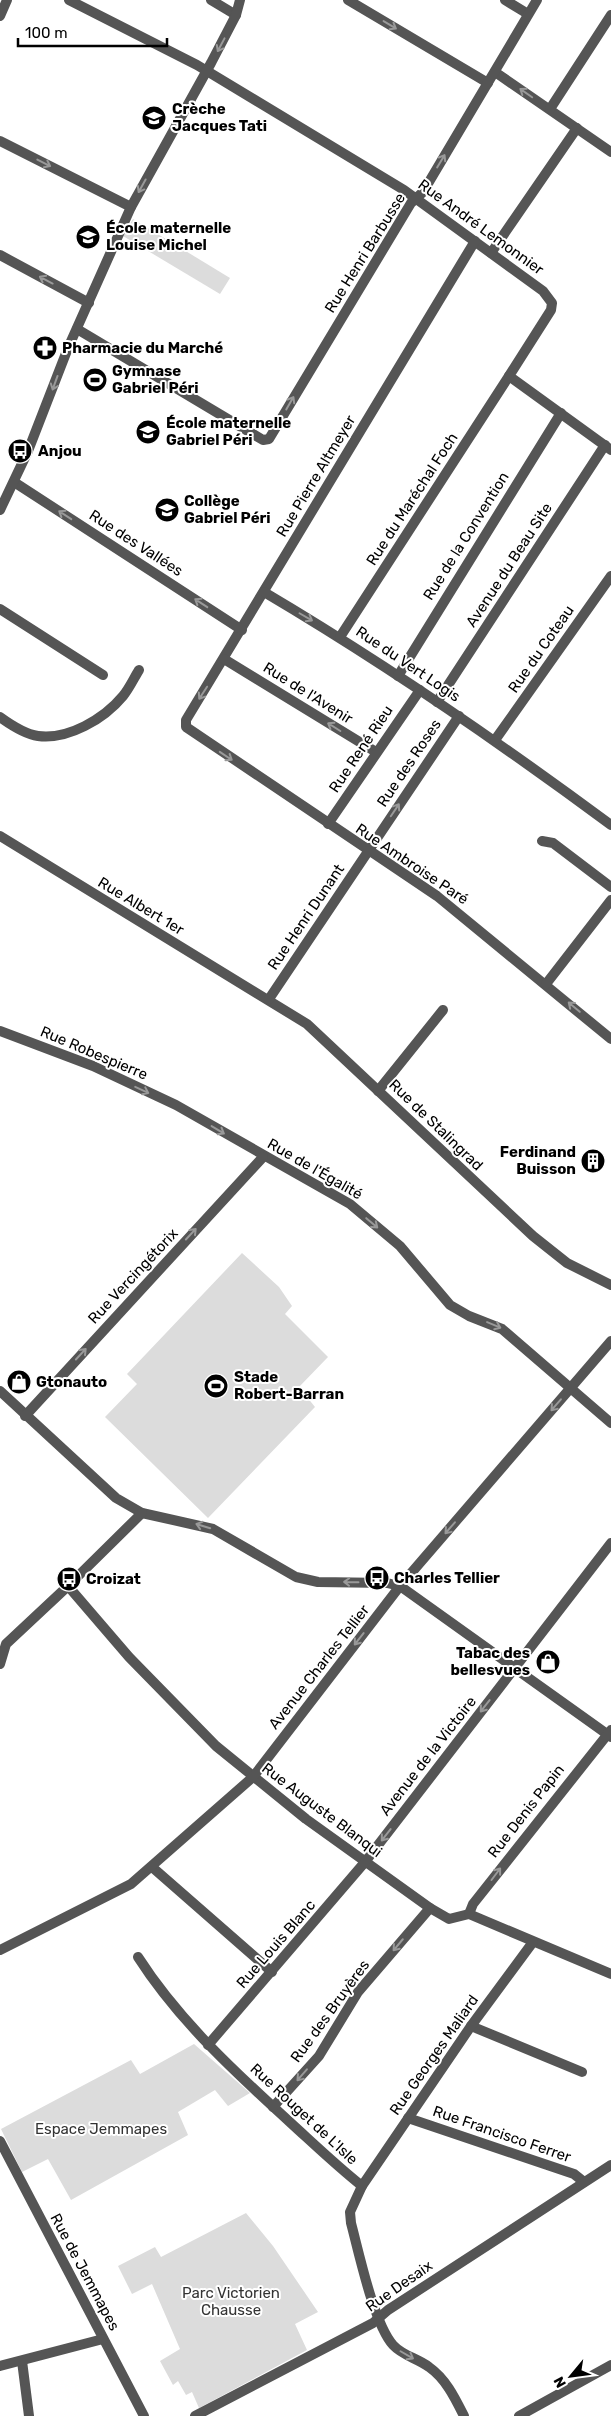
<svg xmlns="http://www.w3.org/2000/svg" width="611" height="2416" font-family="Rubik,sans-serif">
<style>
.green{fill:#dcdcdc}
.lines{fill:none;stroke-linecap:round;stroke-linejoin:round}
.minor{stroke:#555;stroke-width:10}
.oneway{stroke:#999}
.labels{text-anchor:middle;dominant-baseline:central;stroke-width:4;stroke-linejoin:round;paint-order:stroke}
.poi-label{font-size:15px;font-weight:bold;fill:#000;stroke:#fff;text-anchor:start}
.street-label{font-size:15px;fill:#000;stroke:#fff}
.park-label{font-size:15px;fill:#333;stroke:#fff}
</style>
<rect width="100%" height="100%" fill="#fff"/>
<g class="green">
<path d="M133,219l97,59 -10,16 -97,-58z"/>
<path d="M242,1253l37,34 13,19 -7,8 43,43 -29,30 16,20 -107,111 -103,-101 32,-33 -10,-10z"/>
<path d="M194,2044l56,49 -22,13 -13,-16 -37,22 10,23 -117,65 -23,-41 -26,13 -21,-43 130,-69 9,14z"/>
<path d="M246,2213l27,33 45,66 -23,12 12,26 -108,58 -7,-16 -6,3 -8,-14 -5,4 -13,-24 20,-12 -28,-65 -20,10 -14,-28 37,-19 6,10z"/>
</g>
<g class="lines">
<g class="minor">
<path d="M69,0l128,65 207,125 139,101 9,12 -1,7 -42,66 102,74"/>
<path d="M211,0l25,15"/>
<path d="M348,0l140,83"/>
<path d="M505,0l23,14"/>
<path d="M0,16l7,-16"/>
<path d="M495,72l116,80"/>
<path d="M550,109l61,-94"/>
<path d="M0,141l131,66"/>
<path d="M475,241l-289,479v7l251,169 174,143"/>
<path d="M491,253l86,-125"/>
<path d="M0,255l89,48"/>
<path d="M77,329l186,111 6,-1 142,-236 12,-11 114,-192"/>
<path d="M14,482l228,148"/>
<path d="M0,510l28,-59 40,-103 63,-141 80,-144 25,-48 4,-15"/>
<path d="M264,592c120,71 235,150 347,233"/>
<path d="M0,609l103,66"/>
<path d="M340,637l169,-261"/>
<path d="M224,659l152,93"/>
<path d="M398,676l163,-263"/>
<path d="M437,702l168,-257"/>
<path d="M0,717c11,8 25,17 38,19 30,4 66,-17 85,-40 6,-7 11,-18 16,-26"/>
<path d="M495,740l116,-164"/>
<path d="M328,824l92,-134"/>
<path d="M0,836l307,188 226,212 34,27 44,22"/>
<path d="M542,841l11,2 58,44"/>
<path d="M546,984l65,-84"/>
<path d="M269,999l190,-283"/>
<path d="M0,1031l93,35 83,39 174,99 50,42 50,59 19,11 33,13 109,94"/>
<path d="M378,1091l65,-81"/>
<path d="M0,1391l116,107 26,15 71,16 83,48 22,5 69,1 13,3 211,151"/>
<path d="M25,1416l238,-259"/>
<path d="M68,1586l61,71 87,89 90,73 124,89 19,11 20,-5 142,60"/>
<path d="M0,1664l6,-20 62,-58 74,-73"/>
<path d="M152,1867l120,105"/>
<path d="M469,1914l4,-10 138,-174"/>
<path d="M0,1950l131,-66 122,-107 147,-191 211,-245"/>
<path d="M138,1957c41,64 99,117 155,168 23,21 45,42 69,61l-12,26 1,11c8,30 23,101 42,122 10,11 24,13 36,22 17,12 26,31 35,49"/>
<path d="M471,2026l111,46"/>
<path d="M208,2045l157,-183 246,-319"/>
<path d="M273,2107l46,-51 39,-64 72,-84"/>
<path d="M408,2118l166,56 10,8"/>
<path d="M0,2141l144,275"/>
<path d="M362,2186l109,-160 62,-84"/>
<path d="M22,2361l7,55"/>
<path d="M0,2366l103,-27"/>
<path d="M195,2416l178,-93 15,-13 223,-145"/>
<path d="M519,2416l92,-51"/>
</g>
</g>
<defs><path id="oneway-shaft" d="M-6 0H5M1.5-3L5.5 0L1.5 3" fill="none" stroke-width="1.6" stroke-linecap="round" stroke-linejoin="round" transform="scale(1.25)"/></defs>
<g class="oneway">
<use href="#oneway-shaft" transform="translate(390 25) rotate(31)"/>
<use href="#oneway-shaft" transform="translate(221 45) rotate(118)"/>
<use href="#oneway-shaft" transform="translate(526 93) rotate(-145)"/>
<use href="#oneway-shaft" transform="translate(441 161) rotate(-59)"/>
<use href="#oneway-shaft" transform="translate(44 163) rotate(27)"/>
<use href="#oneway-shaft" transform="translate(142 186) rotate(119)"/>
<use href="#oneway-shaft" transform="translate(46 280) rotate(-152)"/>
<use href="#oneway-shaft" transform="translate(55 383) rotate(110)"/>
<use href="#oneway-shaft" transform="translate(290 403) rotate(-60)"/>
<use href="#oneway-shaft" transform="translate(65 515) rotate(-147)"/>
<use href="#oneway-shaft" transform="translate(201 603) rotate(-147)"/>
<use href="#oneway-shaft" transform="translate(306 617) rotate(30)"/>
<use href="#oneway-shaft" transform="translate(203 693) rotate(123)"/>
<use href="#oneway-shaft" transform="translate(334 727) rotate(-148)"/>
<use href="#oneway-shaft" transform="translate(226 756) rotate(34)"/>
<use href="#oneway-shaft" transform="translate(395 810) rotate(-56)"/>
<use href="#oneway-shaft" transform="translate(574 1007) rotate(-140)"/>
<use href="#oneway-shaft" transform="translate(142 1090) rotate(25)"/>
<use href="#oneway-shaft" transform="translate(218 1130) rotate(31)"/>
<use href="#oneway-shaft" transform="translate(372 1223) rotate(40)"/>
<use href="#oneway-shaft" transform="translate(191 1234) rotate(-47)"/>
<use href="#oneway-shaft" transform="translate(494 1325) rotate(23)"/>
<use href="#oneway-shaft" transform="translate(81 1354) rotate(-47)"/>
<use href="#oneway-shaft" transform="translate(556 1405) rotate(131)"/>
<use href="#oneway-shaft" transform="translate(203 1526) rotate(-163)"/>
<use href="#oneway-shaft" transform="translate(450 1528) rotate(131)"/>
<use href="#oneway-shaft" transform="translate(351 1582) rotate(-179)"/>
<use href="#oneway-shaft" transform="translate(359 1639) rotate(128)"/>
<use href="#oneway-shaft" transform="translate(485 1706) rotate(128)"/>
<use href="#oneway-shaft" transform="translate(386 1835) rotate(128)"/>
<use href="#oneway-shaft" transform="translate(496 1874) rotate(-53)"/>
<use href="#oneway-shaft" transform="translate(398 1945) rotate(130)"/>
<use href="#oneway-shaft" transform="translate(302 2075) rotate(131)"/>
<use href="#oneway-shaft" transform="translate(407 2355) rotate(30)"/>
</g>
<defs>
<symbol id="school-disc" viewBox="-11 -11 22 22"><circle r="9.5" fill="#000" stroke="#fff"/><path d="M0-5L7-2L0 1L-7-2ZM-4 1L0 2.5L4 1V4Q0 6-4 4Z" fill="#fff"/></symbol>
<symbol id="pharmacy-disc" viewBox="-11 -11 22 22"><circle r="9.5" fill="#000" stroke="#fff"/><path d="M-2-6h4v4h4v4h-4v4h-4v-4h-4v-4h4Z" fill="#fff"/></symbol>
<symbol id="stadium-disc" viewBox="-11 -11 22 22"><circle r="9.5" fill="#000" stroke="#fff"/><path d="M0-5a6.5 5 0 1 0 0 10a6.5 5 0 1 0 0-10ZM-3.5-1.8h7v3.6h-7Z" fill="#fff"/></symbol>
<symbol id="bus-disc" viewBox="-11 -11 22 22"><circle r="9.5" fill="#000" stroke="#fff"/><path d="M-5-6H5V4H4V6H2V4H-2V6H-4V4H-5ZM-3.5-4V0h7V-4ZM-3.5 1.2v1.5H-2V1.2ZM2 1.2v1.5H3.5V1.2Z" fill="#fff"/></symbol>
<symbol id="building-disc" viewBox="-11 -11 22 22"><circle r="9.5" fill="#000" stroke="#fff"/><path d="M-4-6H4V6H1V3H-1V6H-4ZM-2.5-4.3h1.7v1.8h-1.7ZM.8-4.3h1.7v1.8H.8ZM-2.5-1h1.7V.8h-1.7ZM.8-1h1.7V.8H.8Z" fill="#fff"/></symbol>
<symbol id="shop-disc" viewBox="-11 -11 22 22"><circle r="9.5" fill="#000" stroke="#fff"/><path d="M-5-2.5h2.3a2.7 3.5 0 0 1 5.4 0H5L5.5 6h-11ZM-1.5-2.5h3a1.5 2.3 0 0 0-3 0Z" fill="#fff"/></symbol>
</defs>
<g fill-rule="evenodd">
<use href="#school-disc" x="140" y="104" width="28" height="28"/>
<use href="#school-disc" x="74" y="223" width="28" height="28"/>
<use href="#pharmacy-disc" x="31" y="334" width="28" height="28"/>
<use href="#stadium-disc" x="81" y="366" width="28" height="28"/>
<use href="#school-disc" x="134" y="418" width="28" height="28"/>
<use href="#bus-disc" x="6" y="437" width="28" height="28"/>
<use href="#school-disc" x="153" y="496" width="28" height="28"/>
<use href="#building-disc" x="579" y="1147" width="28" height="28"/>
<use href="#shop-disc" x="5" y="1368" width="28" height="28"/>
<use href="#stadium-disc" x="202" y="1372" width="28" height="28"/>
<use href="#bus-disc" x="363" y="1564" width="28" height="28"/>
<use href="#bus-disc" x="55" y="1565" width="28" height="28"/>
<use href="#shop-disc" x="534" y="1648" width="28" height="28"/>
</g>
<g class="labels">
<g class="poi-label">
<text x="172" y="109">Crèche<tspan x="172" dy="17">Jacques Tati</tspan></text>
<text x="106" y="228">École maternelle<tspan x="106" dy="17">Louise Michel</tspan></text>
<text x="62" y="348">Pharmacie du Marché</text>
<text x="112" y="371">Gymnase<tspan x="112" dy="17">Gabriel Péri</tspan></text>
<text x="166" y="423">École maternelle<tspan x="166" dy="17">Gabriel Péri</tspan></text>
<text x="38" y="451">Anjou</text>
<text x="184" y="501">Collège<tspan x="184" dy="17">Gabriel Péri</tspan></text>
<text x="576" y="1152" text-anchor="end">Ferdinand<tspan x="576" dy="17">Buisson</tspan></text>
<text x="234" y="1377">Stade<tspan x="234" dy="17">Robert-Barran</tspan></text>
<text x="36" y="1382">Gtonauto</text>
<text x="394" y="1578">Charles Tellier</text>
<text x="86" y="1579">Croizat</text>
<text x="530" y="1653" text-anchor="end">Tabac des<tspan x="530" dy="17">bellesvues</tspan></text>
</g>
<g class="street-label">
<text transform="translate(481 227) rotate(36)">Rue André Lemonnier</text>
<text transform="translate(365 253) rotate(-58)">Rue Henri Barbusse</text>
<text transform="translate(316 476) rotate(-59)">Rue Pierre Altmeyer</text>
<text transform="translate(412 499) rotate(-57)">Rue du Maréchal Foch</text>
<text transform="translate(466 536) rotate(-58)">Rue de la Convention</text>
<text transform="translate(136 543) rotate(33)">Rue des Vallées</text>
<text transform="translate(509 565) rotate(-57)">Avenue du Beau Site</text>
<text transform="translate(541 649) rotate(-55)">Rue du Coteau</text>
<text transform="translate(408 664) rotate(34)">Rue du Vert Logis</text>
<text transform="translate(308 693) rotate(32)">Rue de l'Avenir</text>
<text transform="translate(361 749) rotate(-56)">Rue René Rieu</text>
<text transform="translate(409 763) rotate(-56)">Rue des Roses</text>
<text transform="translate(412 864) rotate(34)">Rue Ambroise Paré</text>
<text transform="translate(141 906) rotate(31)">Rue Albert 1er</text>
<text transform="translate(306 917) rotate(-56)">Rue Henri Dunant</text>
<text transform="translate(94 1053) rotate(23)">Rue Robespierre</text>
<text transform="translate(436 1125) rotate(44)">Rue de Stalingrad</text>
<text transform="translate(315 1169) rotate(30)">Rue de l'Égalité</text>
<text transform="translate(133 1276) rotate(-47)">Rue Vercingétorix</text>
<text transform="translate(319 1667) rotate(-52)">Avenue Charles Tellier</text>
<text transform="translate(428 1756) rotate(-52)">Avenue de la Victoire</text>
<text transform="translate(322 1810) rotate(37)">Rue Auguste Blanqui</text>
<text transform="translate(526 1811) rotate(-52)">Rue Denis Papin</text>
<text transform="translate(276 1944) rotate(-49)">Rue Louis Blanc</text>
<text transform="translate(330 2011) rotate(-54)">Rue des Bruyères</text>
<text transform="translate(434 2055) rotate(-55)">Rue Georges Maliard</text>
<text transform="translate(304 2114) rotate(43)">Rue Rouget de L'Isle</text>
<text transform="translate(502 2134) rotate(19)">Rue Francisco Ferrer</text>
<text transform="translate(85 2272) rotate(62)">Rue de Jemmapes</text>
<text transform="translate(399 2286) rotate(-35)">Rue Desaix</text>
</g>
<g class="park-label">
<text x="101" y="2129">Espace Jemmapes</text>
<text x="231" y="2293">Parc Victorien<tspan x="231" dy="17">Chausse</tspan></text>
</g>
</g>
<g transform="translate(571 2376) rotate(241)" stroke="#ffffff" stroke-width="4" paint-order="stroke">
<path d="M0-4L9 19L0 12L-9 19Z" fill="#000000"/>
<text y="-8" font-size="14" font-weight="bold" text-anchor="middle" fill="#000000">N</text>
</g>
<path d="M18 38v8h149v-8" fill="none" stroke="#000000" stroke-width="2.5"/>
<text x="25" y="38" font-size="15" fill="#000000" stroke="#ffffff" stroke-width="4" paint-order="stroke">100 m</text>
</svg>
